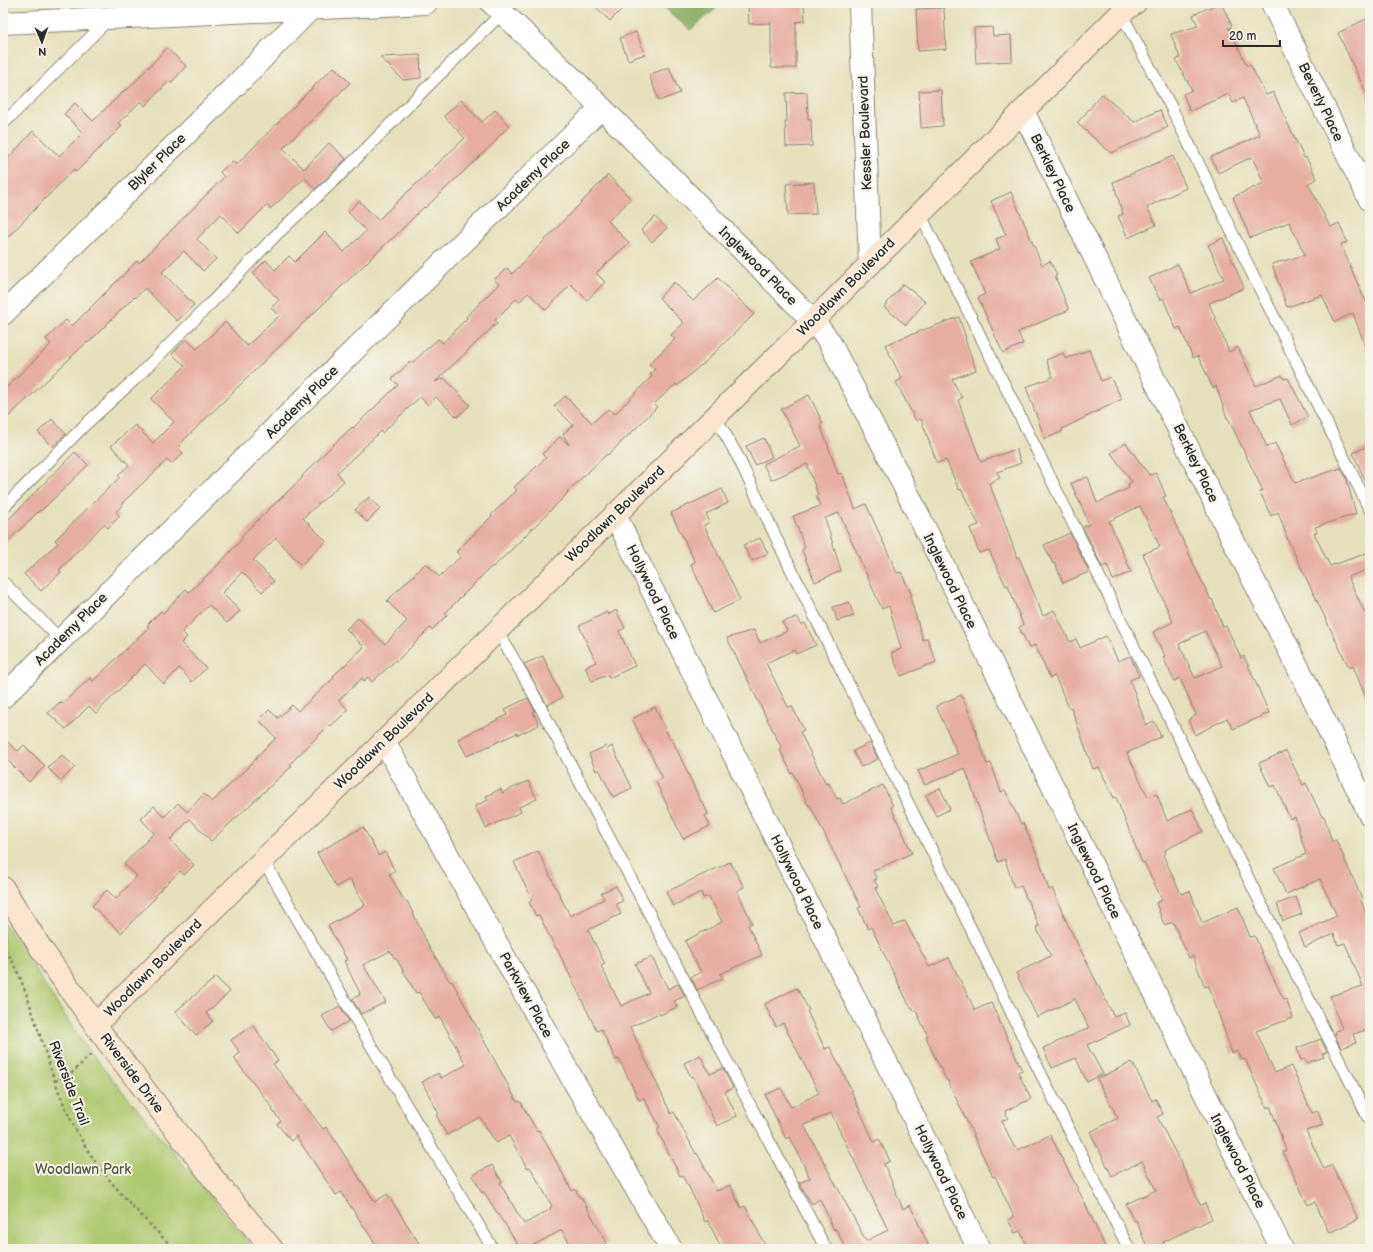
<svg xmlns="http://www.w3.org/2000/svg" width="1373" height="1252" font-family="'Balsamiq Sans',sans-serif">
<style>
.green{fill:#aec96f;stroke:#6c7a4d}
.forest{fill:#8aad62;stroke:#5a6c46}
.building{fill:#e7aea3;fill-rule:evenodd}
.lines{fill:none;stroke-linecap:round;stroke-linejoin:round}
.lane-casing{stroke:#898674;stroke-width:13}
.street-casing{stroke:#898674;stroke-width:24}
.secondary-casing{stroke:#898674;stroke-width:24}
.path{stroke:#898674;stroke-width:2.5;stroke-dasharray:3 3;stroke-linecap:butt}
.lane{stroke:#fff;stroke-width:11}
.street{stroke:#fff;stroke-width:22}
.secondary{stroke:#fbe5cf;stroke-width:22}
.labels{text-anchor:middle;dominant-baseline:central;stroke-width:4;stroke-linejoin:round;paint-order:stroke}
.street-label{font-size:14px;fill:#2b2b2b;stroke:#f7f3e8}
.park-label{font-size:14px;fill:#525a3f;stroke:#f7f3e8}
</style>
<rect width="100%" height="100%" fill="#f7f3e8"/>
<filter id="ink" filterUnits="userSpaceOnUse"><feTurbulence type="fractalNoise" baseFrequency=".025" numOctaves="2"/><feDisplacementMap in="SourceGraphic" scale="8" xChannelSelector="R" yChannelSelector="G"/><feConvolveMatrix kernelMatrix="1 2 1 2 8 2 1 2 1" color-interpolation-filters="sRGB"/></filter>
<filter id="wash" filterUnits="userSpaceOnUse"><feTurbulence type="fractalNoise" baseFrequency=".012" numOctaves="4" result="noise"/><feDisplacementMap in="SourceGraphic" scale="16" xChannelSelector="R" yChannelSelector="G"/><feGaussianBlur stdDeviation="0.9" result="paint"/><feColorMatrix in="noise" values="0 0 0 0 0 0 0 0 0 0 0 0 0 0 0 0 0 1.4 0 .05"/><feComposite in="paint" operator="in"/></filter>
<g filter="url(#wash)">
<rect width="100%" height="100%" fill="#e7e0bc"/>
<path class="green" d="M3,921l81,124 170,204h-251z"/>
<path class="forest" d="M659,3h64l-33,27z"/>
<g id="blocks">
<g class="building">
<path d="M592,3h36l-18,18z"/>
<path d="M759,3h45l1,18 -9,1v46h-25v-45l-22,1 -1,-19z"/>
<path d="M1219,3h2l11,23 -3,2 18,38 3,-2 16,31 7,-3 31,66 2,-1 11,22 -9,4 20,40 3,4 8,-4 8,19 -6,2 14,34 15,32v43l-2,1 -15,-41 -18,9 -13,-27 -35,12 -15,-43 33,-9 -16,-33 -39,16 -17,-41 31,-14 -12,-26 -34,16 -7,-16 49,-22 -17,-37 -10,5 -4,-9 -39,17 -7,-17 9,-4 -16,-30 4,-2 -9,-24 27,-8 -5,-11z"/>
<path d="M944,8l2,41 -28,2 -2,-42z"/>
<path d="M1370,17v84l-32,-68z"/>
<path d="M992,27l1,9 18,-1 1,26 -36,2 -2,-35z"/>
<path d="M636,32l9,22 -17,6 -8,-22z"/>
<path d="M167,48l19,18 -15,17 -2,-2 -24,25 -4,-5 -23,22 4,3 -46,46 -2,-3 -71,73v-78l30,-33 26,25 24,-23 -19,-19 11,-11 18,18 33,-32 1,1z"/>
<path d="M420,55l1,23 -18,2 -23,-23z"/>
<path d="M334,67l16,16 -67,65 21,21 25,-26 17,16 -31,30 -10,-11 -35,31 -3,-4 -28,28 -18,-19 -24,25 19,20 -13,12 -19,-20 -22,21 32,33 -17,16 -32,-33 -10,10 -1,-1 -46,46 -1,-1 -84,80v-31l48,-47 -5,-5 20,-19 6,6 65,-65 2,2 85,-86 -4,-5 12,-11 4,4 82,-83z"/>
<path d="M669,67l11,26 -21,8 -10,-26z"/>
<path d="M941,90l2,36 -22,2 -2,-37z"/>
<path d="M807,92l1,27h3l1,27 -26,1 -1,-25h2l-1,-29z"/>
<path d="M1102,94l32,28 26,-12 8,17 -57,26 -34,-30z"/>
<path d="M461,100l21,22 13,-12 14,16 -13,13 1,1 -72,68 -1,-1 -32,32h-1l-97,93 -110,108 -6,8 5,5 -12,11 -4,-4 -45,43 1,1 -7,8 4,4 -12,12 -4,-4 -45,46 2,2 -20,19 -17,-17 34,-31 -3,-3 65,-63 -2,-2 11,-10 -18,-19 24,-21 18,18 21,-21 -23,-23 34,-33 -13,-12 14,-15 11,10 28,-27 22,24 32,-30 -8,-8 8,-8 -26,-27 13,-13 9,10 14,-14 6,6 30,-30 19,20 22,-21 -18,-19 11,-11 19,19 87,-82 -21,-22z"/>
<path d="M1173,156l13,32 -39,19 9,18 -28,13 -10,-22 5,-2 -10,-32z"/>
<path d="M608,175l23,24 -23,22 21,22 -33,30 9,9 -18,18 -16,-16 -25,26 -18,-17 -9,9 -3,-3 -21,21 2,3 -62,59 9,-4 26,27 -13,12 -21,-20 -8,8 -8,-8 -38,36 -1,-2 -44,42 7,8 -41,37 23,23 -25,24 -25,-27 -23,22 21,21 -12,11 -20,-20 -20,21 18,18 -13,12 -18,-18 -27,27 5,5 -6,6 25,25 -14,14 -13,-14 -15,16 -19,-20 -49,49 -7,-7 -23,23 -18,-16 12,-11 2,2 28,-26 3,3 56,-54 -2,-2 14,-14 2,2 23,-24 3,3 30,-28 24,-26 -2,-2 62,-59 -1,-1 30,-30 20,-19 1,1 45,-43 -6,-6 19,-18 2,1 25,-23 5,4 24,-25 -1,-1 33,-33 -5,-4 13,-12 5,6z"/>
<path d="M814,182l2,32 -28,1 -2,-31z"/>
<path d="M1011,192l31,73 8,-4 7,14 -2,1 14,34 -51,22 5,12 -20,9 -25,-55 7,-4 -14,-32 29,-13 -4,-10 10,-4 -15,-34z"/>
<path d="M655,217l12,11 -15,14 -11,-12z"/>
<path d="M1223,238l21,50 -35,15 20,49 9,-5 18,39 26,-11 2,4 4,-1 20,39 -16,8 -12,-26 -30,11 17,37 8,-4 20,40 46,-15 5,9 10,37 -41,13 2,5 -3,1 16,33 40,-14v17l-22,8 22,47v81h-1l-16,-39 -4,2 -61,-128 -10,-28 -7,4 -11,-24 3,-1 -35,-73h-1l-11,-32 -3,2 -15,-32 -5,2 -13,-31 -4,2 -13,-31 -3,2 -11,-22 29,-14 13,29 33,-14 -16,-34z"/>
<path d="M718,278l36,36 -53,52v-1l-24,21 -1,-2 -22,20 3,3 -24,24 -25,24 -1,-1 -40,38 1,1 -60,60 -15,14 -1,-1 -47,47 2,2 -15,15 -2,-2 -33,33 -1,-1 -24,22 -4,-5 -4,4 -2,-3 -23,22 9,10 -17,16 -2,-1 -39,39 2,2 -81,75 -21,-22 -20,21 24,25 -10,10 -4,-4 -25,24 1,2 -35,36 -29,-27 15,-16 9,9 21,-23 -13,-12 30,-31 -13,-14 13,-13 10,11 14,-14 9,9 17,-18 8,8 45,-44 -1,-1 20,-19 -17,-18 10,-10 9,8 14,-13 6,6 36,-33 -1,-2 31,-29 -18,-18 12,-11 27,26 22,-23 -20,-20 39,-38 13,14 22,-21 -5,-4 36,-36 -1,-1 26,-25 -3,-3 32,-29 -4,-4 18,-17 9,8 -6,-11 10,-9 -19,-19 11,-10 27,27 16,-14 6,5 2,-1 36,-37 -2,-2 5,-5 -6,-5 26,-25 -4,-4 13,-12 -25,-25 15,-16 19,19z"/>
<path d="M903,284l22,18 -19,23 -22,-18z"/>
<path d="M959,317l7,21 -1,1 11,31 -24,9 10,19 -4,2 23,62 35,-13 5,14 -24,9 3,6 -11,5 16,40 12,35 2,-1 24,59 11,-6 16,32 6,-3 4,9 26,-12 12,25 12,-5 9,20 -9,4 16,45 8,-4 7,16 -34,16 21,44 9,-3 10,27 25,-12 11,22 -38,19 1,3 -3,2 18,39 9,-3 12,32 36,-16 12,30 5,-1 10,25 19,39 2,-1 7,19 -37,13 19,42 16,-7 21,47 6,-2 5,14 -17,6 18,38 8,-4 26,54 -29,14 -14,-31 -7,3 -11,-23 -14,-30 3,-2 -16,-44 -3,2 -22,-49 -3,1 -4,-9 -6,2 -23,-67 -4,1 -12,-31 -4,2 -16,-36 -9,3 -8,-22 6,-3 -18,-38 -2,1 -26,-66 -2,1 -15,-31 -6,2 -22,-62 -2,1 -14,-32 -5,2 -15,-33 -6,3 -10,-21 4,-2 -15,-40 -2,1 -17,-36 -10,3 -9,-25 9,-3 -18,-36 -2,1 -13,-30 -9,3 -16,-44 -5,2 -20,-39 6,-3 -17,-34 14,-6z"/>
<path d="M1089,350l12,31 9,-4 12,22 -60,30 1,2 -18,8 -19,-52 27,-10 -7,-17 17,-7 2,6z"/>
<path d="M809,395l14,28 -3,1 18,50 4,-1 13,36 11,-5 31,69 4,-1 11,24 -2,1 13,43 4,-2 9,24 -35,14 -10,-23 10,-4 -12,-43 -7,3 -43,-96 -14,5 16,53 -26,11 -13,-32 3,-2 -12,-32 27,-10 -4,-10 2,-1 -11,-31 -36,16 -8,-16 37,-18 -19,-37z"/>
<path d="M52,419l14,15 -14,13 -14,-15z"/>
<path d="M764,438l8,19 -17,8 -9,-19z"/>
<path d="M1126,443l23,32 7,-2 10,23 -3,1 33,72 15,31 1,-1 11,28 3,-1 15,32 3,-2 25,57 -36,16 -6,-11 -32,17 -7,-15 8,-5 -16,-37 -6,3 -11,-24 2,-1 -12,-24 20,-10 -30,-68 17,-7 -20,-41 -31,15 22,51 -18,8 -6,-15 -5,2 -19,-40 6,-3 -18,-41 17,-6 9,26 32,-15 -1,-4 4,-2 -21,-29zM1205,631l17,35 -27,12 -16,-34z"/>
<path d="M1370,445v46l-17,-38z"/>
<path d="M75,452l13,13 -47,46 -1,-1 -37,36v-21z"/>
<path d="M722,489l6,14 -22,11 4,8 -6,3 36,75 -27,13 -22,-49 4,-2 -24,-49z"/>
<path d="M369,497l11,12 -13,13 -12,-12z"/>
<path d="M1070,533l19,39 -26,11 -8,-20 -2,1 -9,-19z"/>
<path d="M760,538l8,15 -16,8 -9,-16z"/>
<path d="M849,602l5,14 -17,5 -4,-14z"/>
<path d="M616,610l9,18 -6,3 16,35 -26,12 -1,-3 -16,6 -7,-14 11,-5 -17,-36 28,-14 1,3z"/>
<path d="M798,617l3,8 4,-2 11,22 -20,9 -2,-4 -28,13 22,44 4,-1 12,24 -4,2 26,52 3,-1 8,16 3,-1 3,6 40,-19 10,21 -2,1 21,46 -39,18 4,8 -3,1 4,7 -3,1 19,38 11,-5 24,46 20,-9 26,52 16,-7 31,67 -4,2 13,27 -26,12 3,7 -6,3 12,26h2l2,3 32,-15 34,66 22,48h-77l-9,-18 -5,2 -7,-13 6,-3 -19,-41 -2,1 -45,-96h-1l-15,-30 -6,-14 2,-1 -12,-25h-2l-2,-4h-2l-39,-80 -3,2 -10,-21 3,-1 -51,-102 -1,1 -16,-33 -1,1 -12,-24 2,-1 -55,-111 27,-8 6,13 27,-12 -5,-9z"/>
<path d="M543,656l19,42 -15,7 -23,-41z"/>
<path d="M961,695l9,20 17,49 4,-1 10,29 4,-2 16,34 2,-1 16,36 10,31 3,-2 16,37 46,92 11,-4 5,12 -43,20 16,29 -16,8 -11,-24 -24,10 -9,-20 46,-20 -14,-29 -38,18 -21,-44 35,-17 -15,-29 3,-1 -18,-40 -7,2 -9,-29 -7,3 -33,-94 -40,17 -7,-14 40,-17 -22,-48z"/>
<path d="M528,698l7,13 -2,1 6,13 -21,10 -1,-2 -50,23 -9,-17 49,-24 -2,-6z"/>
<path d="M655,707l15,32h2l29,63 1,-1 6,13 -3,2 5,10 -27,13 -27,-57 7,-4 -18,-35h-1l-12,-24z"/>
<path d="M3,738l15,13 6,-6 21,21 -16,16 -26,-26z"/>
<path d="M870,743l8,16 -17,8 -8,-16z"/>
<path d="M606,746l1,3 5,-3 20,42 -19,9 -14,-28 -3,2 -7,-17z"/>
<path d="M1286,751l17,34 3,-2 16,34 2,-1 8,26 4,-2 26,59 -1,1 9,27v102l-17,5 3,9 -15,5 -7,-13 2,-1 -1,-3 7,-2 -12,-33 33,-10 -18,-43 -7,2 -4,-11 -29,13 -6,-14 38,-17 -17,-37 -34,15 -12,-26 32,-14 -11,-37 -5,2 -15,-34 -5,2 -11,-24z"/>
<path d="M62,755l13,12 -14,14 -13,-13z"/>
<path d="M528,781l9,18 -18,8 2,5 -35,16 -11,-22 13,-6 -2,-4 15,-7 1,4z"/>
<path d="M940,788l10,21 -14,7 -10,-21z"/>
<path d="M363,827l16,29 6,-4 10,19 -6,3 16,28 2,-1 25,52h1l17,29 2,-1 65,121 3,-1 17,30 2,-1 33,61 3,-2 5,9 1,-1 26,46 -10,6h-24l-11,-19 -36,19h-6l-16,-27h-1l-19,-30 -2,1 -9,-18 19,-10 10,17 -2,1 24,41 27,-15 -1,-2 2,-1 -22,-39 -3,1 -18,-32 -13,7 -16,-26 -33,18 -11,-20 3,-1 -17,-32 16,-9 3,5 25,-13 -26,-48 -5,2 -16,-27 -3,1 -20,-35 -1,1 -5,-8 -27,14 23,37 -25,12 -9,-15 8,-4 -1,-2h1l-16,-32 3,-1 -19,-34 37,-21 -15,-26 -14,8 -19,-34z"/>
<path d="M538,851l32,65 34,-17 -3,-6 15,-7 7,15 -7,3 5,10 -33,16 17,34 -4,2 20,40 28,-13 -14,-29 17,-7 16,32 10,-5 7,12 -11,5 3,6 -17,8 -1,-2 -29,14 29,61 12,26 3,-2 22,42 1,-1 20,38 13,-6 11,23 4,-2 22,43h-45l-14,-28 -3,1 -17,-37h-1l-5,-10 -2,1 -23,-47 3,-2 -16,-29 -5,2 -20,-41 -3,1 -15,-31 -4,2 -40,-82h-1l-17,-34 -3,1 -7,-14 3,-2 -18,-38z"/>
<path d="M730,862l14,25 -7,4 15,32 -4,2 14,30 -42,19 3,4 -26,12 -6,-13 10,-5 -16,-31 37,-19 -13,-26 -6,2 -2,-6 -28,14 -7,-14z"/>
<path d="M1296,897l6,17 -19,7 -6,-17z"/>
<path d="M216,977l14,15 -24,21 7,8 -17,14 -21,-23z"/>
<path d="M797,988l12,22 -2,1 18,38 5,-2 22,44h-1l23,51 5,-3 11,22 -6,3 1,2 18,43 7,-4 20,44h-84l-10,-20 -2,1 -14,-31 -8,5 -13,-21 11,-5 -20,-41 -4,2 -21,-44 16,-7 10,19 28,-14 -36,-70 -7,4 -11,-23zM831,1113l57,117 -22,11 -62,-116z"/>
<path d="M340,1006l9,15 -18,10 -9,-15z"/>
<path d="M253,1025l25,36 -5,3 50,65 3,-2 49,75 12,-8 36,55h-44l-38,-57 -5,3 -40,-59 -5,5 -14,-17 4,-3 -9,-11 1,-2 -24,-30 -15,-20 6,-5 -9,-13z"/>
<path d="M1321,1039l6,13 -5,2 2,3 -17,6 -2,-4 -4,1 -4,-12z"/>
<path d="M700,1055l10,19 13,-6 10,20 -8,4 12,24 -20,10 -24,-50 -2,1 -7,-14z"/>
<path d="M1132,1062l20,39 4,-2 7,15 -6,3 26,50 17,38 5,-2 7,16 -49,23 2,3 -11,4h-6l-12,-29 -2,1 -8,-17 30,-14 -14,-29 -30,15 -22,-44 28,-14 -21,-39z"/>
</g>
</g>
</g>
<g filter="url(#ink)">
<use href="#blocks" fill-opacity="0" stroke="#898674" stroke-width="1"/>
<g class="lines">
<defs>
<g id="lane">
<path d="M1121,13l50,94 74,152 125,251"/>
<path d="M3,124l106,-105"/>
<path d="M920,214l345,698 105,209"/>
<path d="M715,416l23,41 51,108 193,386 51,107 96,191"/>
<path d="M3,508l84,-85 46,-42 80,-80 63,-66 63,-59 89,-90 75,-74"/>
<path d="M3,582l57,57"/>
<path d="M497,630l36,63 293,556"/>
<path d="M263,860l140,240 90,149"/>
</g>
<g id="street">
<path d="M492,3l82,77 239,241 16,20 69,133 384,775"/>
<path d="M860,3l10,261"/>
<path d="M1272,3l98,197"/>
<path d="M3,23l423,-20"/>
<path d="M1023,111l207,423 79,155 61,126"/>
<path d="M3,314l238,-234 69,-71"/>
<path d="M615,515l364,734"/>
<path d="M3,697l503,-497 95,-92"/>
<path d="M384,741l185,332 102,176"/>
</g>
<g id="secondary">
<path d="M3,888l39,62 65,91 106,137 59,71"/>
<path d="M95,1025l718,-704 308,-308 14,-10"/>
</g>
</defs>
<use href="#lane" class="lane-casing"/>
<use href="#street" class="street-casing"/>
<use href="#secondary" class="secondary-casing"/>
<g class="path">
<path d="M3,945c4,7 9,15 13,23 23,53 33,111 60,162 24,46 62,82 98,119"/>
<path d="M55,1081l16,-7 20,-20"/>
</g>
<use href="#lane" class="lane"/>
<use href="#street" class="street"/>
<use href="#secondary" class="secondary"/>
</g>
</g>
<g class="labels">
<g class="street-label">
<text transform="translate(1321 102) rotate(64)">Beverly Place</text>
<text transform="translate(865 133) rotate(-92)">Kessler Boulevard</text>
<text transform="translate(157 162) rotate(-45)">Blyler Place</text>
<text transform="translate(1053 173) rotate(64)">Berkley Place</text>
<text transform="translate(533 175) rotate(-44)">Academy Place</text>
<text transform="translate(758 266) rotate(45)">Inglewood Place</text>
<text transform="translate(846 287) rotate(-45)">Woodlawn Boulevard</text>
<text transform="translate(302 402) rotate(-45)">Academy Place</text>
<text transform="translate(1196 463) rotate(64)">Berkley Place</text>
<text transform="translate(615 514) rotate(-44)">Woodlawn Boulevard</text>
<text transform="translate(950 581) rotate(64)">Inglewood Place</text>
<text transform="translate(653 592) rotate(64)">Hollywood Place</text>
<text transform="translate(71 629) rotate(-45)">Academy Place</text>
<text transform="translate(384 741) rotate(-44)">Woodlawn Boulevard</text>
<text transform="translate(1094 871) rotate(64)">Inglewood Place</text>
<text transform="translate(797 882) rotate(64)">Hollywood Place</text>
<text transform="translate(153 968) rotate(-45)">Woodlawn Boulevard</text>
<text transform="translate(526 995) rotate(61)">Parkview Place</text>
<text transform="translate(132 1073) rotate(53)">Riverside Drive</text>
<text transform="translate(69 1083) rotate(69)">Riverside Trail</text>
<text transform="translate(1238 1161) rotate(63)">Inglewood Place</text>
<text transform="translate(941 1172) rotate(64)">Hollywood Place</text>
</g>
<g class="park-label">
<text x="83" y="1169">Woodlawn Park</text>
</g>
</g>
<rect width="1373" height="1252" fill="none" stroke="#f7f3e8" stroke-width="16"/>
<g transform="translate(42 42) rotate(178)" stroke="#f7f3e8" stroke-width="3" paint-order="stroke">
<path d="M0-3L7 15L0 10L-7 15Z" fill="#2b2b2b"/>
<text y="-6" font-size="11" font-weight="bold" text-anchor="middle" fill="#2b2b2b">N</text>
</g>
<path d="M1223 40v6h57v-6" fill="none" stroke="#2b2b2b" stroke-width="2"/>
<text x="1229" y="40" font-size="12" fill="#2b2b2b" stroke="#f7f3e8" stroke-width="3" paint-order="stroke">20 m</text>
</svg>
